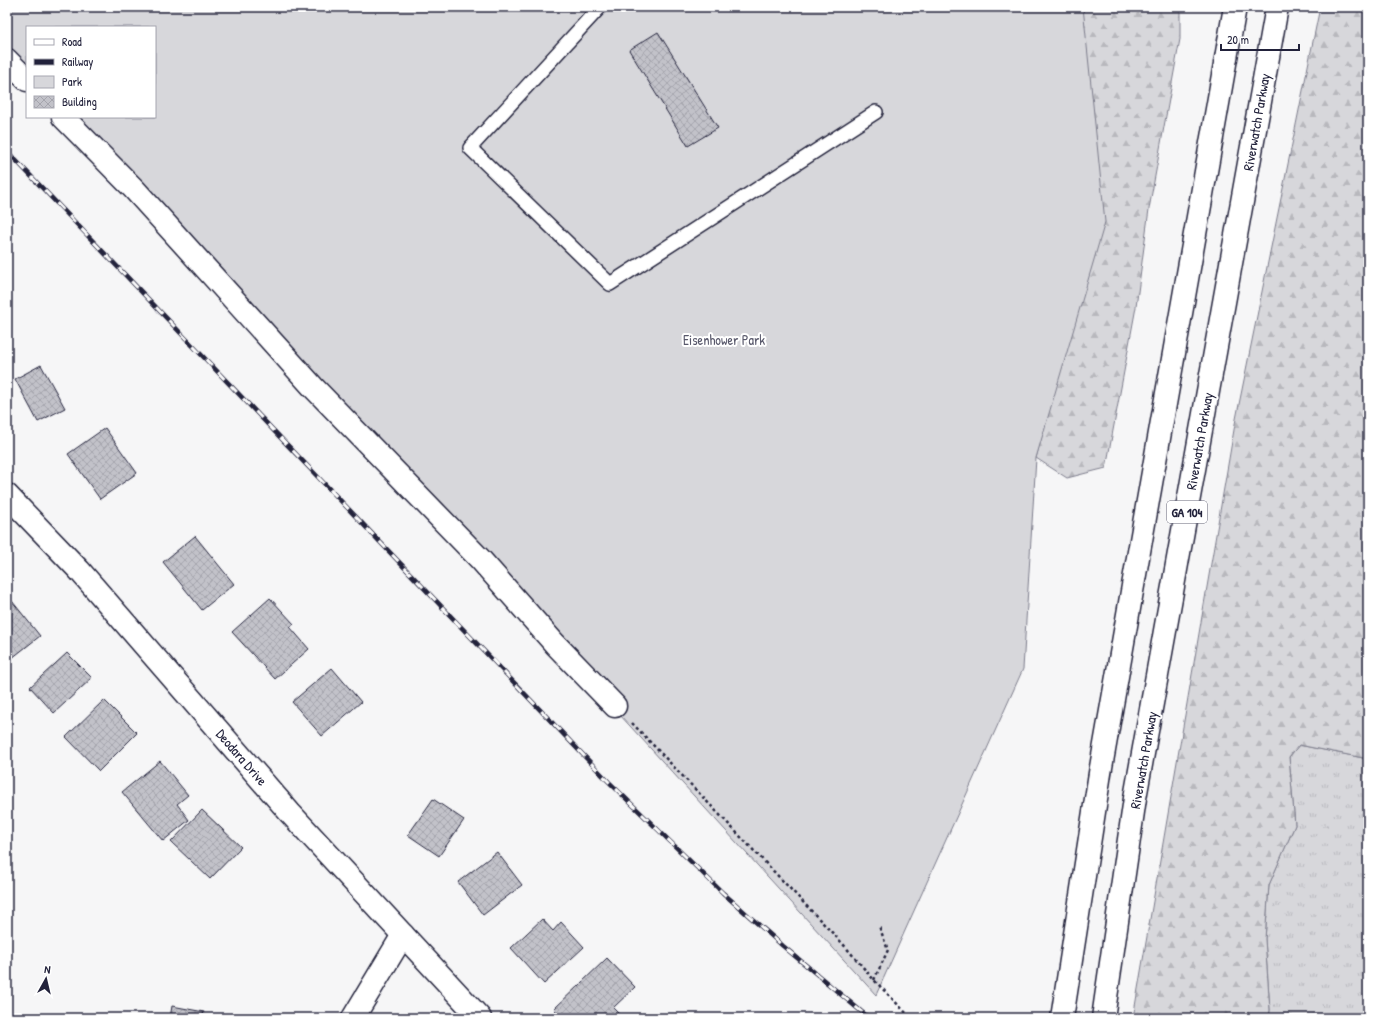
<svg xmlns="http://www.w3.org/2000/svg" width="1375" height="1025" font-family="'Patrick Hand',sans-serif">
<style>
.grass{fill:url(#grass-tufts);stroke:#7c7c8b}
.forest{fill:url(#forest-firs);stroke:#7c7c8b}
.green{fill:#d7d7db;stroke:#7c7c8b}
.building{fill:url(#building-cross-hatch);stroke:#22223b}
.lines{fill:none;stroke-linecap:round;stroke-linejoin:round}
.lane-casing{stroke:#22223b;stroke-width:16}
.street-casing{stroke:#22223b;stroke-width:25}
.primary-casing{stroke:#22223b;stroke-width:25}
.path{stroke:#22223b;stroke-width:2.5;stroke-dasharray:3 3;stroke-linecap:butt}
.lane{stroke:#fff;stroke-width:13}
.street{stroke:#fff;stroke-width:22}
.primary{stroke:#fff;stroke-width:22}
.rail-casing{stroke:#22223b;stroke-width:4.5}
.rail{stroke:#fff;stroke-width:3;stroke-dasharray:9;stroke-linecap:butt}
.labels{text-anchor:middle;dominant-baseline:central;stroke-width:4;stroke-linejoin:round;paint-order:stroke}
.shield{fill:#fff;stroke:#646476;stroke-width:1}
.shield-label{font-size:13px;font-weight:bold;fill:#22223b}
.street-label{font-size:14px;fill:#22223b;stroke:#fff}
.park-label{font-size:14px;fill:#58586b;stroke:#fff}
</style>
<defs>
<pattern id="grass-tufts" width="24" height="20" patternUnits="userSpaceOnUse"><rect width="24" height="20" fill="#d7d7db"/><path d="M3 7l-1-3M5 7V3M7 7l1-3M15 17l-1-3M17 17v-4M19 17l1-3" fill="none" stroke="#b8b8bd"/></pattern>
<pattern id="forest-firs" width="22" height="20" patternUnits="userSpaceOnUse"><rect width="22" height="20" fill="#d7d7db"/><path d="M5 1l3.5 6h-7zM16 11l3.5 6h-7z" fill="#b8b8bd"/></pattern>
<pattern id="building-cross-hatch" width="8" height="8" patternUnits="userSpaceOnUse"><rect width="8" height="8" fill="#c2c2c9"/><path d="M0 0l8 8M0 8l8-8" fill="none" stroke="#a6a6ae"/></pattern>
</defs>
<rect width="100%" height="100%" fill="#f6f6f7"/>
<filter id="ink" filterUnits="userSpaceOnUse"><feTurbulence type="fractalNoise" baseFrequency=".025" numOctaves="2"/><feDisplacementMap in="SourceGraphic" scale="8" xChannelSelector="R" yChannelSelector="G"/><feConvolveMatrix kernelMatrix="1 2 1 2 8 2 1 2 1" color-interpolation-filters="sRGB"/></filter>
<g filter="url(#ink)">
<path class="grass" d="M1299,745l69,14v259h-99l1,-8 -5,-71 4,-54 26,-60 -6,-68z"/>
<g class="forest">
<path d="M1082,7h98v32l-31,170 -13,98 -30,161 -39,10 -31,-20 61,-226z"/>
<path d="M1320,7h48v752l-69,-14 -10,12 6,68 -26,60 -4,54 5,71 -1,8h-136l102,-594z"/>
</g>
<path class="green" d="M7,7h1076l22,215 -69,236 -13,211 -147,326 -321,-351 -500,-527h100v-90h-128v61l-20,-21z"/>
<g class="building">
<path d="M658,32l60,96 -30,18 -59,-96z"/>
<path d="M41,365l24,43 -27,14 -23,-43z"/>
<path d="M105,428l32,45 -37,26 -32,-45z"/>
<path d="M195,536l39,48 -32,26 -39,-48z"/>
<path d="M270,598l24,26 -4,3 19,22 -34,30 -43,-47z"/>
<path d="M12,601l28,35 -33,26v-57z"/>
<path d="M67,653l25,25 -38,35 -24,-26z"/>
<path d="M332,668l29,34 -39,34 -30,-34z"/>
<path d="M104,700l33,33 -38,38 -33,-34z"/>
<path d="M160,761l28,34 -11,9 12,16 -26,21 -41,-49z"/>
<path d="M433,799l31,21 -25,36 -31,-21z"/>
<path d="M202,810l39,37 -31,32 -39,-37z"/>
<path d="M497,852l25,33 -39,30 -25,-33z"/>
<path d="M542,919l11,12 8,-9 23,25 -40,37 -33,-36z"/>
<path d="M607,958l28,29 -22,21 10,10h-60l-9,-9z"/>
<path d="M172,1006l32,6 -2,6h-32z"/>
</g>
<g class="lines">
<defs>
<path id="lane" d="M600,7l-130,141 140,136 266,-172"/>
<g id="street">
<path d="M7,60l20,20"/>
<path d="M63,117l71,72 179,198 167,172 75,85 60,62"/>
<path d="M7,495l72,75 211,243 190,205"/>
<path d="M353,1018l50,-83"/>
</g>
<g id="primary">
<path d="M1062,1018l38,-245 135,-766"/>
<path d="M1103,1018l32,-220 142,-791"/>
</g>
</defs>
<use href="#lane" class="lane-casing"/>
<use href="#street" class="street-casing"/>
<use href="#primary" class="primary-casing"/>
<g class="path">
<path d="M632,723l211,221 31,36 37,38"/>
<path d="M874,980l14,-30 -9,-24"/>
</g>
<use href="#lane" class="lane"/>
<use href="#street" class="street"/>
<use href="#primary" class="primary"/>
<defs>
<path id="rail" d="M7,151l602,631 114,111 60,53 86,72"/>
</defs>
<use href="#rail" class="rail-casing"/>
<use href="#rail" class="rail"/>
</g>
</g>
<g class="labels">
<rect class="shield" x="1167" y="501" width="40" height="22" rx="3"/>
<g class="shield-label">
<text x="1187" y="512">GA 104</text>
</g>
<g class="street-label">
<text transform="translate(1256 122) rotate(-80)">Riverwatch Parkway</text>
<text transform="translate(1199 441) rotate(-80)">Riverwatch Parkway</text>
<text transform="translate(242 757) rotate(49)">Deodara Drive</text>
<text transform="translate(1143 760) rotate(-80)">Riverwatch Parkway</text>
</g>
<g class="park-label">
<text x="724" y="339">Eisenhower Park</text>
</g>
</g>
<rect width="1375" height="1025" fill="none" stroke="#fff" stroke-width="24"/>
<rect x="12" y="12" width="1351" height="1001" fill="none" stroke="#22223b" stroke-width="1.5" filter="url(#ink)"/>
<rect x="26" y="26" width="130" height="92" fill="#ffffff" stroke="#a7a7b1"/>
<rect x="34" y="39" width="20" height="6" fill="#ffffff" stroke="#a7a7b1"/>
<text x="62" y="46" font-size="12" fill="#22223b">Road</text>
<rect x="34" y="59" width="20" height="6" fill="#22223b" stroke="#a7a7b1"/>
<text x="62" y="66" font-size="12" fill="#22223b">Railway</text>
<rect x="34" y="76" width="20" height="12" fill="#d7d7db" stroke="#a7a7b1"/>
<text x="62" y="86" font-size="12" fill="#22223b">Park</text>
<rect x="34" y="96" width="20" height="12" fill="url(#building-cross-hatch)" stroke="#a7a7b1"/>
<text x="62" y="106" font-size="12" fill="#22223b">Building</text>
<g transform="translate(46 979) rotate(8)" stroke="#ffffff" stroke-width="3" paint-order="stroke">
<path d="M0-3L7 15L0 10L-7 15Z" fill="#22223b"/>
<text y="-6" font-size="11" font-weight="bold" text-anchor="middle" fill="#22223b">N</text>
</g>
<path d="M1221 44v6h78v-6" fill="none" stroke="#22223b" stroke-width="2"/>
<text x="1227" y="44" font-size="12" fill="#22223b" stroke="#ffffff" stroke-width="3" paint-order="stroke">20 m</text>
</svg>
